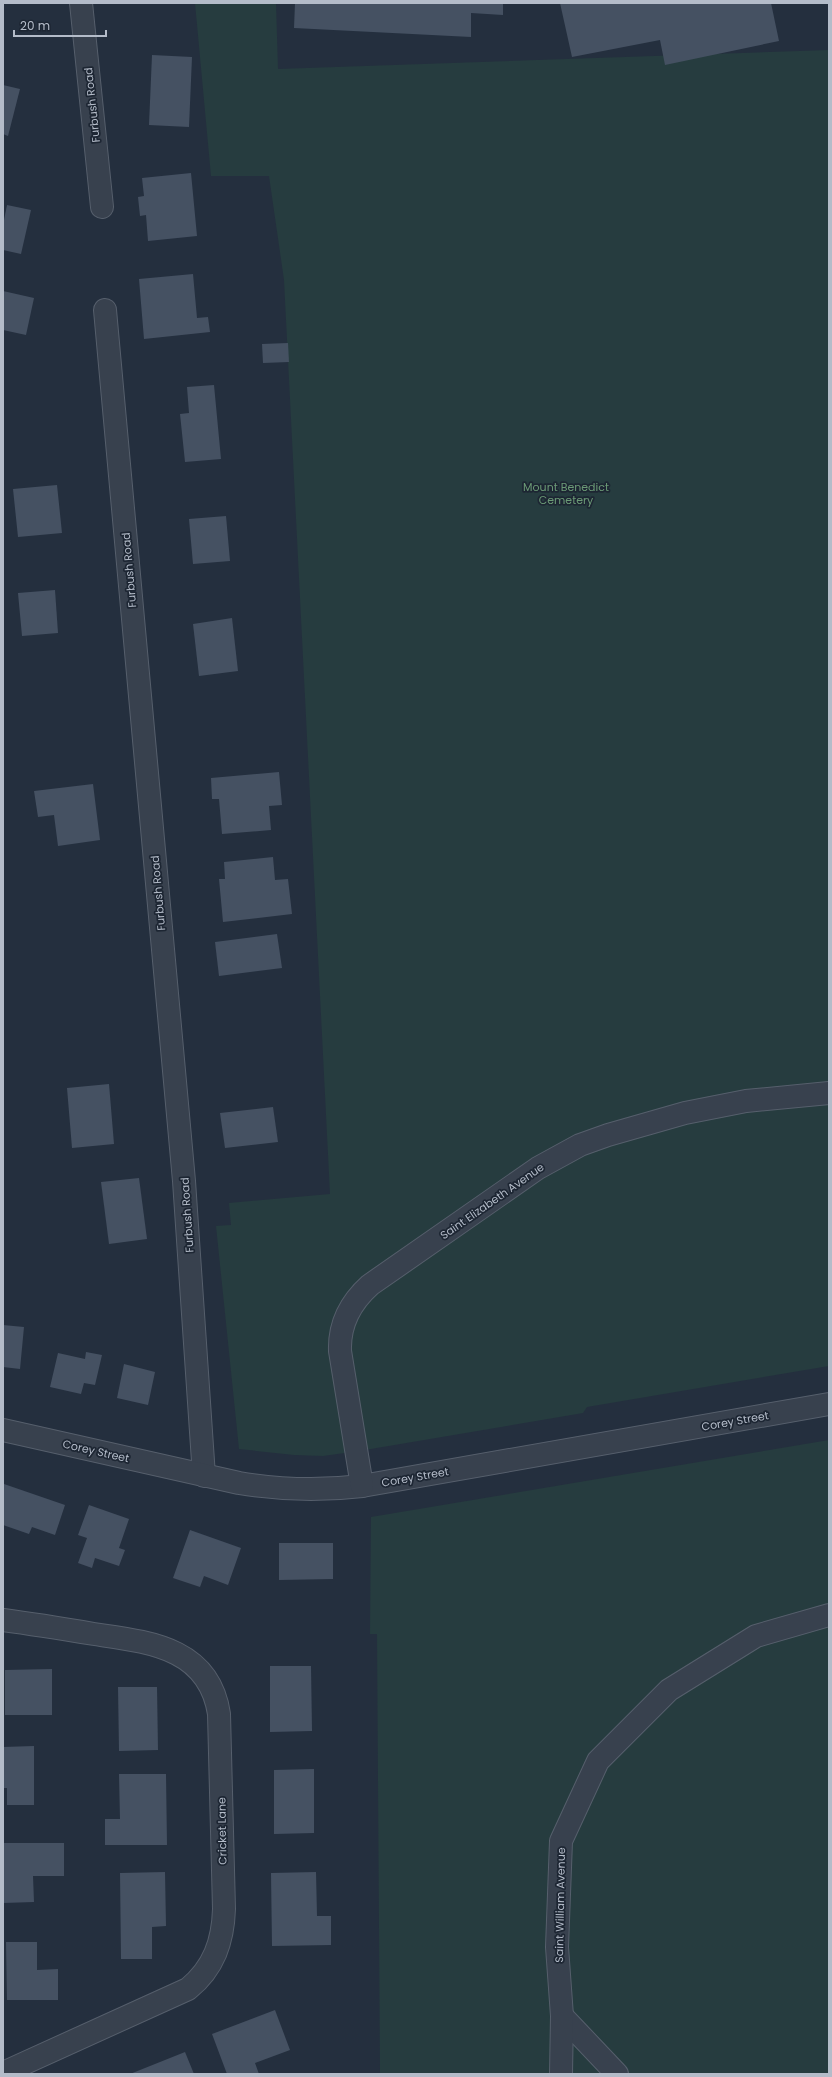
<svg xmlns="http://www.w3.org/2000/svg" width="832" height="2077" font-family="Poppins,sans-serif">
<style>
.green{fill:#263c3f}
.building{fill:#455162}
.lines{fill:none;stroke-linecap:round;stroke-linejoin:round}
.minor-casing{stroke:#565f6c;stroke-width:24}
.minor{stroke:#38414e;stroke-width:22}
.labels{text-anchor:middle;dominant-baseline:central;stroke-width:3.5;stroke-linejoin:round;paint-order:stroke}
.street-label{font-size:11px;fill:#b4bcc9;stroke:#1d2633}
.park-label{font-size:11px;fill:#6b9a76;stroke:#1d2633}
</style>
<rect width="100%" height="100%" fill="#242f3e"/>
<g class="green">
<path d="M195,3h81l2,66 551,-19v1316l-242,41 -4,6 -224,38 -36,5 -29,-1 -55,-6 -23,-223 15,-1 -2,-22 101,-9 -46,-914 -15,-104h-58z"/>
<path d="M829,1440v634h-449l-3,-440h-7l1,-117z"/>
</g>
<g class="building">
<path d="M295,3h208v12l-32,-2v24l-177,-9z"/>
<path d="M560,3h211l8,38 -114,24 -5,-25 -88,17z"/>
<path d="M152,55l40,2 -3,70 -40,-2z"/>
<path d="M3,85l17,4 -12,47 -5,-2z"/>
<path d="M191,173l6,63 -49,5 -2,-26 -6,1 -2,-19 6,-1 -2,-18z"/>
<path d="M7,205l24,5 -10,44 -18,-4v-25z"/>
<path d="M193,274l4,44 11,-1 2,15 -66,7 -5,-60z"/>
<path d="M3,291l31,7 -8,37 -23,-5z"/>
<path d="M288,343l1,19 -26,1 -1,-19z"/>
<path d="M214,385l7,74 -36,3 -5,-48 9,-1 -2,-26z"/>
<path d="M57,485l5,48 -44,4 -5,-48z"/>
<path d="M226,516l4,45 -37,3 -4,-45z"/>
<path d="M55,590l3,43 -36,3 -4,-43z"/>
<path d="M232,618l6,53 -39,5 -6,-52z"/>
<path d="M279,772l3,33 -13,1 2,24 -49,4 -3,-35h-7l-1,-21z"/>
<path d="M93,784l7,56 -42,6 -4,-31 -16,2 -4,-26z"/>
<path d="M273,857l2,23 13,-1 4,35 -69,8 -4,-43h6l-1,-17z"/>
<path d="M277,934l5,34 -63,8 -4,-34z"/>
<path d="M109,1084l5,60 -42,4 -5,-60z"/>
<path d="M273,1107l5,35 -53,6 -5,-35z"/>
<path d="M139,1178l8,61 -38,5 -8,-62z"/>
<path d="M3,1325l21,2 -4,42 -17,-2z"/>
<path d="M86,1352l16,3 -7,30 -11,-2 -3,11 -31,-7 8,-34 27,6z"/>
<path d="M124,1364l31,8 -7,33 -31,-7z"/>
<path d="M4,1484l61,21 -10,30 -23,-8 -3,7 -26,-9z"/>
<path d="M89,1505l40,14 -10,29 6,2 -6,16 -24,-8 -3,10 -14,-5 9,-25 -9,-3z"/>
<path d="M190,1530l51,18 -13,37 -24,-9 -4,11 -27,-9z"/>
<path d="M279,1543h54v36l-54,1z"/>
<path d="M270,1666h41l1,65 -42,1z"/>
<path d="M52,1669v46h-47v-45z"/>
<path d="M118,1687h39l1,63 -39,1z"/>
<path d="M34,1746v59h-27v-17h-4v-41z"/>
<path d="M314,1769v64l-40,1v-64z"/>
<path d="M119,1774h47l1,71h-62v-26h15z"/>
<path d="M3,1843h61v33h-31l1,26 -31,1z"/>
<path d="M165,1872l1,54 -14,1v32h-31l-1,-86z"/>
<path d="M316,1872l1,44h14v29l-59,1 -1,-73z"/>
<path d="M6,1942h31v28l21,-1v31h-51z"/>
<path d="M275,2010l15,40 -35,13 4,11h-32l-15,-40z"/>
<path d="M185,2052l9,22h-64z"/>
</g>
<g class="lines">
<defs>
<g id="minor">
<path d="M81,3l21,204"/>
<path d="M105,310l79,871 20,295"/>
<path d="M3,1430l236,53c42,7 81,8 123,3l467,-82"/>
<path d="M362,1486l-22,-135c-1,-27 10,-48 30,-66l168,-117 42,-23 28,-10 77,-22 61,-12 83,-8"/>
<path d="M3,1620c30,4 61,9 91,14 54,8 115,13 125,80l5,195c-1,32 -10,59 -36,80l-185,84"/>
<path d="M562,2016l55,58"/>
<path d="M561,2074l1,-58 -5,-69 4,-106 37,-80 71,-71 87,-54 73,-21"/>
</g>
</defs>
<use href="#minor" class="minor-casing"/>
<use href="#minor" class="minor"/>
</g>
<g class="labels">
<g class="street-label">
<text transform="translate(92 105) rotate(-96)">Furbush Road</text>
<text transform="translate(129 570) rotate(-95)">Furbush Road</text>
<text transform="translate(158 893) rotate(-95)">Furbush Road</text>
<text transform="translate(492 1201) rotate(-35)">Saint Elizabeth Avenue</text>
<text transform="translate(187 1215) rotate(-94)">Furbush Road</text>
<text transform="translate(735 1421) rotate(-10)">Corey Street</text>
<text transform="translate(96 1451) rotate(13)">Corey Street</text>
<text transform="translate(415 1477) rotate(-10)">Corey Street</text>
<text transform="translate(222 1831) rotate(-91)">Cricket Lane</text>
<text transform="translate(560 1905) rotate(-89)">Saint William Avenue</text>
</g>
<g class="park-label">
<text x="566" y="487">Mount Benedict<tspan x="566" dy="13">Cemetery</tspan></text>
</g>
</g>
<rect width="832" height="2077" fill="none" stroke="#b4bcc9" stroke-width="8"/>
<path d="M14 30v6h92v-6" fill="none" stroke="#b4bcc9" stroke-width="2"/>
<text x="20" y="30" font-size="12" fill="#b4bcc9" stroke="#1d2633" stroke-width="3" paint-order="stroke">20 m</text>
</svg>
